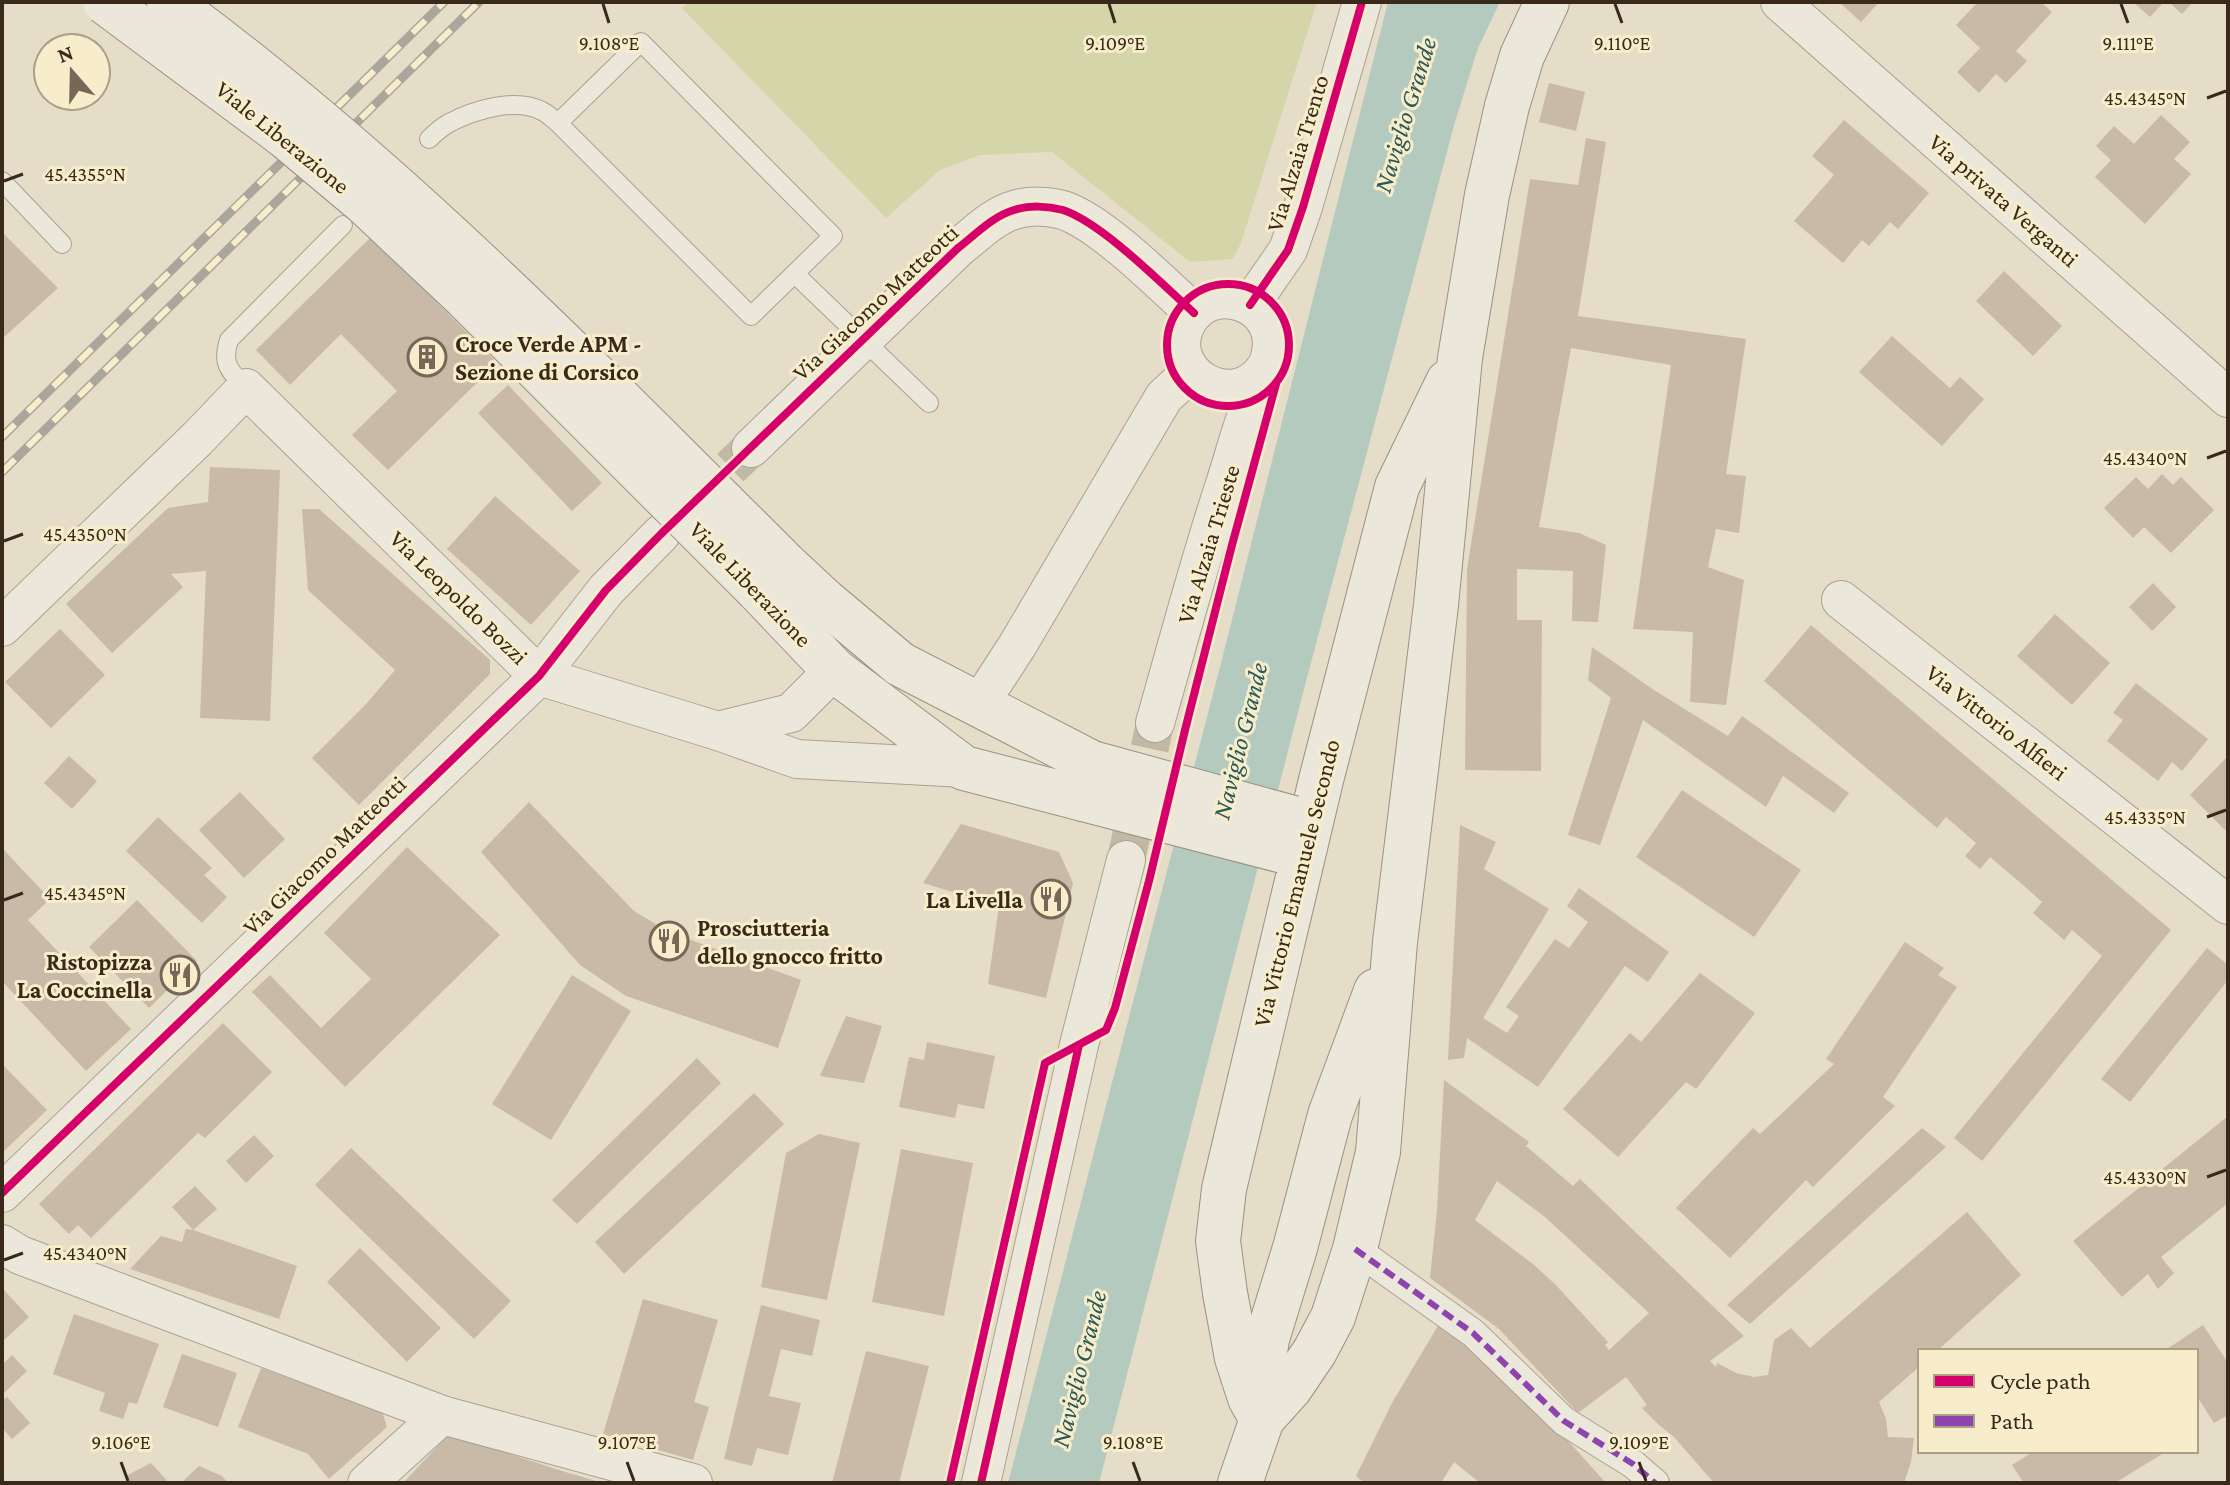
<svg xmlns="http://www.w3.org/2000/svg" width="2230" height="1485" font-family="'Crimson Pro',serif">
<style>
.green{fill:#d4d6a9}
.water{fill:#b5cabe}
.building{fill:#c9baa8;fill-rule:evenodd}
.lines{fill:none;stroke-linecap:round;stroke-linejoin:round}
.minor-tunnel{stroke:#c2b9a5;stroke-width:38;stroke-dasharray:38 19;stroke-linecap:butt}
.service-casing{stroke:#a9a192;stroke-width:20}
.pedestrian-casing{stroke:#a9a192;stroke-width:30}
.minor-casing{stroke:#a9a192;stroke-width:40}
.secondary-casing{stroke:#999182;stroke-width:46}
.service{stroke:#ece7db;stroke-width:18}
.pedestrian{stroke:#ece7db;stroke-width:28}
.minor{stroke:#ece7db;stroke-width:38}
.secondary{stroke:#ece7db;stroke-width:44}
.rail-casing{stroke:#aba69c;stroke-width:9}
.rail{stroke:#f8edcb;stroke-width:6;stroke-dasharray:18;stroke-linecap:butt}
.secondary-bridge-casing{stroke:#999182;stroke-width:46;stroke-linecap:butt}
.secondary-bridge{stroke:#ece7db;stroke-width:44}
.quiet{stroke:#8e44ad;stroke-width:6;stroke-dasharray:12 6;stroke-linecap:butt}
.cycleway-casing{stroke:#f8edcb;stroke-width:13}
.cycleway{stroke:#d6006c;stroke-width:8}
.ticks{fill:none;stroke:#38291a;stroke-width:3}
.labels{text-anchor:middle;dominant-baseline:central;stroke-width:6;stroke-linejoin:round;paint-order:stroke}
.street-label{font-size:24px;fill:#38291a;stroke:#f8edcb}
.poi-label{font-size:24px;font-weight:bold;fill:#38291a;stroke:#f8edcb;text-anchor:start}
.water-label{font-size:26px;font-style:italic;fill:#285958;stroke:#f8edcb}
.ticks-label{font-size:20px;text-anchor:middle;fill:#38291a;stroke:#f8edcb;stroke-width:6;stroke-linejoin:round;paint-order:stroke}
</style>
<rect width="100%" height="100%" fill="#e5ddc8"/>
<path class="green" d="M688,2h629l-76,241 -8,16 -43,3 -138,-110 -72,3 -40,15 -54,48 -204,-210z"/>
<path class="water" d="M1388,2h112l-22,46 -23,74 -151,567 -205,794h-91l213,-820z"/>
<g class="building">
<path d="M1839,2h40l-18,20z"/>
<path d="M1978,2h38l3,2 2,-2h20l11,10 -36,39 11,10 -21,22 -10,-9 -17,19 -22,-21 23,-24 -24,-23z"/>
<path d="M2133,2h31l-14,15z"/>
<path d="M2169,2h24l-11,12z"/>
<path d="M1549,83l36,9 -9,39 -37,-9z"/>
<path d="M2161,115l29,27 -16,17 17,15 -46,50 -50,-47 16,-17 -15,-14 18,-20 20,18z"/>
<path d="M1844,120l85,73 -31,36 -8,-7 -21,24 -7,-6 -19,23 -49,-42 40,-46 -22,-19z"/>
<path d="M1586,138l20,4 -28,174 168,23 -20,135 20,2 -7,57 -23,-4 -8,38 36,13 -18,125 -36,-3 3,-70 -60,-3 38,-264 -100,-17 -32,179 40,6 27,12 -8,77 -26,-1 1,-50 -56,-2v51h25l-1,151 -76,-1 2,-201 63,-390 48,6z"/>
<path d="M2,232l56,56 -56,51z"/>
<path d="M372,236l125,127 -109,107 -36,-35 45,-44 -56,-57 -51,51 -34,-35z"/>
<path d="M2004,271l58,55 -29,30 -57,-55z"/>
<path d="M1892,336l58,52 10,-11 24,22 -42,47 -83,-74z"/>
<path d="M508,385l94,98 -30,28 -94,-98z"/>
<path d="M210,467l70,3 -10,251 -70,-3 6,-147 -35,3 12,13 -71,66 -46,-49 102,-96 40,-6z"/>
<path d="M2162,474l11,11 8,-8 33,33 -43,43 -27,-26 -11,11 -29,-30 32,-31 12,12z"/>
<path d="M495,496l85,75 -49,54 -84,-76z"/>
<path d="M302,509h17l171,151v14l-131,131 -47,-47 55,-55 28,-33 -87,-80z"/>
<path d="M2153,583l23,24 -24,24 -23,-24z"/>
<path d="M2055,614l55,49 -38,42 -55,-49z"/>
<path d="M1811,625l360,305 -189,231 -28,-23 148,-182 -30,-26 -8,10 -31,-27 9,-11 -19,-17 -33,-28 -10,12 -15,-13 11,-13 -30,-26 -9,11 -173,-147z"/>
<path d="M60,629l45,46 -54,53 -46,-46z"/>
<path d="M1592,647l62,43 74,46 14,-20 107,77 -15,20 -51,-37 -17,31 -123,-87 -43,125 -32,-10 43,-137 -23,-18z"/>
<path d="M2136,683l72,56 -26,32 -10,-9 -14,19 -51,-40 16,-21 -10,-7z"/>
<path d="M69,756l28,25 -25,28 -28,-26z"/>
<path d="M2228,756v71l-3,3 -35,-35z"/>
<path d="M1682,790l119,80 -47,67 -118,-80z"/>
<path d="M240,792l45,47 -41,39 -45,-48z"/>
<path d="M529,802l105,109 35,21 132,48 -23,68 -152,-52 -46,-31 -99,-113z"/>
<path d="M158,817l54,51 -8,7 23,22 -25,26 -76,-72z"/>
<path d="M961,824l98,28 14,31 -27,115 -58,-14 11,-78 -76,-23z"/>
<path d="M1460,825l36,17 -12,27 65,40 -66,109 24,15 12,-17 -13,-9 49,-68 14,9 19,-26 -21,-16 12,-18 90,64 -21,30 -23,-16 -87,121 -71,-49 -3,20 -16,2z"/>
<path d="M407,847l93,88 -155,152 -93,-95 18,-17 51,53 50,-49 -47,-46z"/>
<path d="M2,848l48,51 -22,21 103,109 -45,42 -84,-90z"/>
<path d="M137,900l60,61 -48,47 -60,-61z"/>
<path d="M1905,942l39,26 -6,7 19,12 -74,110 12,9 -82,81 -7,-7 -76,78 -54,-50 77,-80 7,6 74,-70 -8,-5z"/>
<path d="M2207,948l21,17v15l-98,122 -29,-23z"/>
<path d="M1700,973l55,40 -59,76 -10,-7 -68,75 -55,-48 67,-76 11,9z"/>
<path d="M572,975l59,36 -80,129 -59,-36z"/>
<path d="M846,1016l36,10 -18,57 -44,-7z"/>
<path d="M223,1023l49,49 -67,66 -7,-5 -107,105 -13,-13 -9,9 -30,-30z"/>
<path d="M927,1042l68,14 -11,53 -26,-5 -3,14 -56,-11 10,-50 15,3z"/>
<path d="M697,1058l24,25 -144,141 -25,-24z"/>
<path d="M2,1064l45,46 -45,43z"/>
<path d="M1444,1080l85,62 -3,4 47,40 7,-7 164,157 -34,25 6,6 1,-4 19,10 18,4 14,-2 6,-35 17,-12 19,20 157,-136 54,63 -84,76h-17v15l-41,36 7,17 2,18 26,1 -3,24 -7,21h-190l-40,-46 -15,-12 -17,-17 5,-3 -21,-28 -48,36 -79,-84 -69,-51 7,-68zM1497,1181l48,36 104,96 -40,37 -4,-5 3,-3 -52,-57 -23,-21 -58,-44z"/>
<path d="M754,1093l30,31 -160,150 -29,-32z"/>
<path d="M2228,1116v87l-67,54 13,16 -16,16 -10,-15 -26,23 -49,-56z"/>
<path d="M1922,1128l24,19 -196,177 -23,-19z"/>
<path d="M819,1134l41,9 -33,157 -66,-13 25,-134z"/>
<path d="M254,1135l20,21 -28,27 -20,-22z"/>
<path d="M351,1148l160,153 -37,38 -159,-154z"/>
<path d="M901,1149l72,14 -29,153 -72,-14z"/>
<path d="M195,1186l22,23 -24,21 104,36 -18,53 -149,-50 31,-33 21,6 4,-13 7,1 -21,-23z"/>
<path d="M360,1248l81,80 -34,34 -80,-80z"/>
<path d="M2,1288l27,29 -27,25z"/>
<path d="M643,1299l75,21 -24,82 15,5 -16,53 -90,-26z"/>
<path d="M761,1305l59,15 -8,36 -31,-7 -12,47 32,7 -13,52 -31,-7 -5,18 -28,-7z"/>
<path d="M74,1314l85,30 -22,60 -8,-2 -6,17 -24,-8 6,-18 -52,-19z"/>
<path d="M1439,1324l88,71 79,88h-126l-26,-21 -13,21h-77l-8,-7 36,-73z"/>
<path d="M2203,1325l25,38v52l-14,8 -18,-28v-44h-32z"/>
<path d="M866,1351l63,15 -30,117h-67z"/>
<path d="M182,1354l55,19 -19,54 -55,-20z"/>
<path d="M12,1355l15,16 -23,22 -2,-28z"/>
<path d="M261,1368l121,43 5,16 -58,52 -21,-25 -70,-27z"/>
<path d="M7,1397l23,26 -18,16 -10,-11v-27z"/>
<path d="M449,1434l113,37 41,12h-200z"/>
<path d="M2034,1451h133l-52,32h-91l-12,-18z"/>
<path d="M151,1463l18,20h-38l-5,-7z"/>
<path d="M199,1466l23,10 6,7h-47z"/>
</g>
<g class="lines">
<g class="minor-tunnel">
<path d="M689,507l62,-59"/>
<path d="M1126,860l29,-137"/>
</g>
<defs>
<g id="service">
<path d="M429,139c6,-6 13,-12 20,-16 25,-13 67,-26 93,-12 6,3 11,8 16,12l193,193 82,-80 -192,-194 -83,81"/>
<path d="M2,181l60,63"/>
<path d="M795,274l134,129"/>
<path d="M246,388c-16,-17 -25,-23 -17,-48l114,-115"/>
</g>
<path id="pedestrian" d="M1355,1249l118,84 91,88 69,43 22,19"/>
<g id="minor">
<path d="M1780,2l448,396"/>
<path d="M1250,305l38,-55 15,-43 59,-205"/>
<path d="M751,448l207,-200c17,-13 35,-32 56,-38 15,-5 34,-4 49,0 39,13 99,74 131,103"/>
<path d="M1841,600l387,305"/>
<path d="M2,627l195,-188 49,-51 293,288 179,55 79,28 167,9"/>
<path d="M978,706l39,-60 147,-249 27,-25"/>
<path d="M1155,723c23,-80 44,-161 70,-239 8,-25 15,-51 24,-76 7,-18 19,-37 22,-56 9,-50 -60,-73 -84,-30 -27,50 47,95 79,45"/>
<path d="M718,731l73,-18 43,-43"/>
<path d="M2,1193l537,-517 67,-86 55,-56"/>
<path d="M2,1244l18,11 422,160 251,68"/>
<path d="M367,1483l75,-68"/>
<path d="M981,1483l98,-438 47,-185"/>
</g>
<g id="secondary">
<path d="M784,563l42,39 74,62 192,99"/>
<path d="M758,590l76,80 130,98 119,31"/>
<path d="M1262,1419l28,-31 25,-37 18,-34 22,-68 23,-97 17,-210 41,-337 24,-247 27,-163 20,-89 15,-50 25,-54"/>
<path d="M1262,1419l-12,-21 -13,-40 -12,-65 -7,-52 6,-52 97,-409 76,-293 51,-105"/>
<path d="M1240,1483l22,-64 -1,-41 6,-39 28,-91 35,-133 46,-124"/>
</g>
</defs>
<use href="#service" class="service-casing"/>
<use href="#pedestrian" class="pedestrian-casing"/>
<use href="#minor" class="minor-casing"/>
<use href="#secondary" class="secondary-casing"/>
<use href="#service" class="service"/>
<use href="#pedestrian" class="pedestrian"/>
<use href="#minor" class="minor"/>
<use href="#secondary" class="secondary"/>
<defs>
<g id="rail">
<path d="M2,437l442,-435"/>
<path d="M2,472l477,-470"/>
</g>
</defs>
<use href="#rail" class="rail-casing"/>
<use href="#rail" class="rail"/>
<defs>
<g id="secondary-bridge">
<path d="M105,2l180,134 80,67 99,93 294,294"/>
<path d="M169,2c226,166 417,364 615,561"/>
<path d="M1092,763l201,55"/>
<path d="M1083,799l200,52"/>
</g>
</defs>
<use href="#secondary-bridge" class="secondary-bridge-casing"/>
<use href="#secondary-bridge" class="secondary-bridge"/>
<path class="quiet" d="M1355,1249l118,84 91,88 69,43 22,19"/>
<defs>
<g id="cycleway">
<circle cx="1228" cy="345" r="61"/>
<path d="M1250,305l38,-55 15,-43 59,-205"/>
<path d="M2,1193l537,-517 67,-86 55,-56 297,-286c17,-13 35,-32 56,-38 15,-5 34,-4 49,0 39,13 99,74 131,103"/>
<path d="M950,1483l95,-420 61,-33 9,-22 34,-127 36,-151 47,-185 44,-161"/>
<path d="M981,1483l98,-438"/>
</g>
</defs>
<use href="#cycleway" class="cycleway-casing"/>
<use href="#cycleway" class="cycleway"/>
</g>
<path class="ticks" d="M603,4l6,19M1109,4l6,19M1615,4l7,19M2121,4l7,19M2207,98l19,-7M4,181l19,-7M2207,458l19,-7M4,541l19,-7M2207,817l19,-7M4,900l19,-7M2207,1177l19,-7M4,1260l19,-7M121,1462l7,19M627,1462l7,19M1133,1462l7,19M1639,1462l7,19"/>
<defs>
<symbol id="building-ring" viewBox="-11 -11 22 22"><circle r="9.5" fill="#f8edcb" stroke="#756857" stroke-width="1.5"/><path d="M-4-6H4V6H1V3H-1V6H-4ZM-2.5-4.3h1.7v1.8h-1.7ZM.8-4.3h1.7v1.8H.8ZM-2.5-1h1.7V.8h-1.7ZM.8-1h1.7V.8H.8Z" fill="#756857"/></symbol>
<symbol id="restaurant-ring" viewBox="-11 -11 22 22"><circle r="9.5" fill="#f8edcb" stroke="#756857" stroke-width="1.5"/><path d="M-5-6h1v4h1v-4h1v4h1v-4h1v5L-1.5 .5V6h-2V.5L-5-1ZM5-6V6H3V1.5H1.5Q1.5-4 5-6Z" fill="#756857"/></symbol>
</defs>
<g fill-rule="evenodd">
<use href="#building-ring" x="405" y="335" width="44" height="44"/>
<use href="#restaurant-ring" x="1029" y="877" width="44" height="44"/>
<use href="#restaurant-ring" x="647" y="919" width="44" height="44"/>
<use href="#restaurant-ring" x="158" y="953" width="44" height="44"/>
</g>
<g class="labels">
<g class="street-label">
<text transform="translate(283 137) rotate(39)">Viale Liberazione</text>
<text transform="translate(1297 153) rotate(-73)">Via Alzaia Trento</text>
<text transform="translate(2004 200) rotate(41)">Via privata Verganti</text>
<text transform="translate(875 302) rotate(-43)">Via Giacomo Matteotti</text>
<text transform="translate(1208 544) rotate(-73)">Via Alzaia Trieste</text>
<text transform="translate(751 584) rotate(46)">Viale Liberazione</text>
<text transform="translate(459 597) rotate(44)">Via Leopoldo Bozzi</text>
<text transform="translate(1997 722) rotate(38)">Via Vittorio Alfieri</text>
<text transform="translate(324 855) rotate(-44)">Via Giacomo Matteotti</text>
<text transform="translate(1296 883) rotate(-76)">Via Vittorio Emanuele Secondo</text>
</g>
<g class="poi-label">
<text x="455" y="343">Croce Verde APM -<tspan x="455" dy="28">Sezione di Corsico</tspan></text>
<text x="1023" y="899" text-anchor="end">La Livella</text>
<text x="697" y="927">Prosciutteria<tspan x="697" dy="28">dello gnocco fritto</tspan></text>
<text x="152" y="961" text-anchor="end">Ristopizza<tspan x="152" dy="28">La Coccinella</tspan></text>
</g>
<g class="water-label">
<text transform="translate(1405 115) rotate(-73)">Naviglio Grande</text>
<text transform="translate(1240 741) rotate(-76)">Naviglio Grande</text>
<text transform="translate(1079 1369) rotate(-76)">Naviglio Grande</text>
</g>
</g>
<g class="ticks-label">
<text x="2128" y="50">9.111°E</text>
<text x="609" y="50">9.108°E</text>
<text x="1115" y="50">9.109°E</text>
<text x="1622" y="50">9.110°E</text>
<text x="2145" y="105">45.4345°N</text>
<text x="85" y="181">45.4355°N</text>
<text x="2145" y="465">45.4340°N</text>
<text x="85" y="541">45.4350°N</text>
<text x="2145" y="824">45.4335°N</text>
<text x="85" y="900">45.4345°N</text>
<text x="2145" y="1184">45.4330°N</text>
<text x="85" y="1260">45.4340°N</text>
<text x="121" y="1449">9.106°E</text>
<text x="627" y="1449">9.107°E</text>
<text x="1133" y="1449">9.108°E</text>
<text x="1639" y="1449">9.109°E</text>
</g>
<rect width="2230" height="1485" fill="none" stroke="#38291a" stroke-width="8"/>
<rect x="1918" y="1349" width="280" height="104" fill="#f8edcb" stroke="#ab9f84" stroke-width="2"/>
<rect x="1934" y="1375" width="40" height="12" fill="#d6006c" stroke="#ab9f84" stroke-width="2"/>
<text x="1990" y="1389" font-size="24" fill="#38291a">Cycle path</text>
<rect x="1934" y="1415" width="40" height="12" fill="#8e44ad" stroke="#ab9f84" stroke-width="2"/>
<text x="1990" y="1429" font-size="24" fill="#38291a">Path</text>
<g transform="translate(72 72) rotate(340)"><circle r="38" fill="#f8edcb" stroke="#ab9f84" stroke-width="2"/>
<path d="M0-6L14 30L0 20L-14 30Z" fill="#756857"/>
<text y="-12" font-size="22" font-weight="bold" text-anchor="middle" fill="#38291a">N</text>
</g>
</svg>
